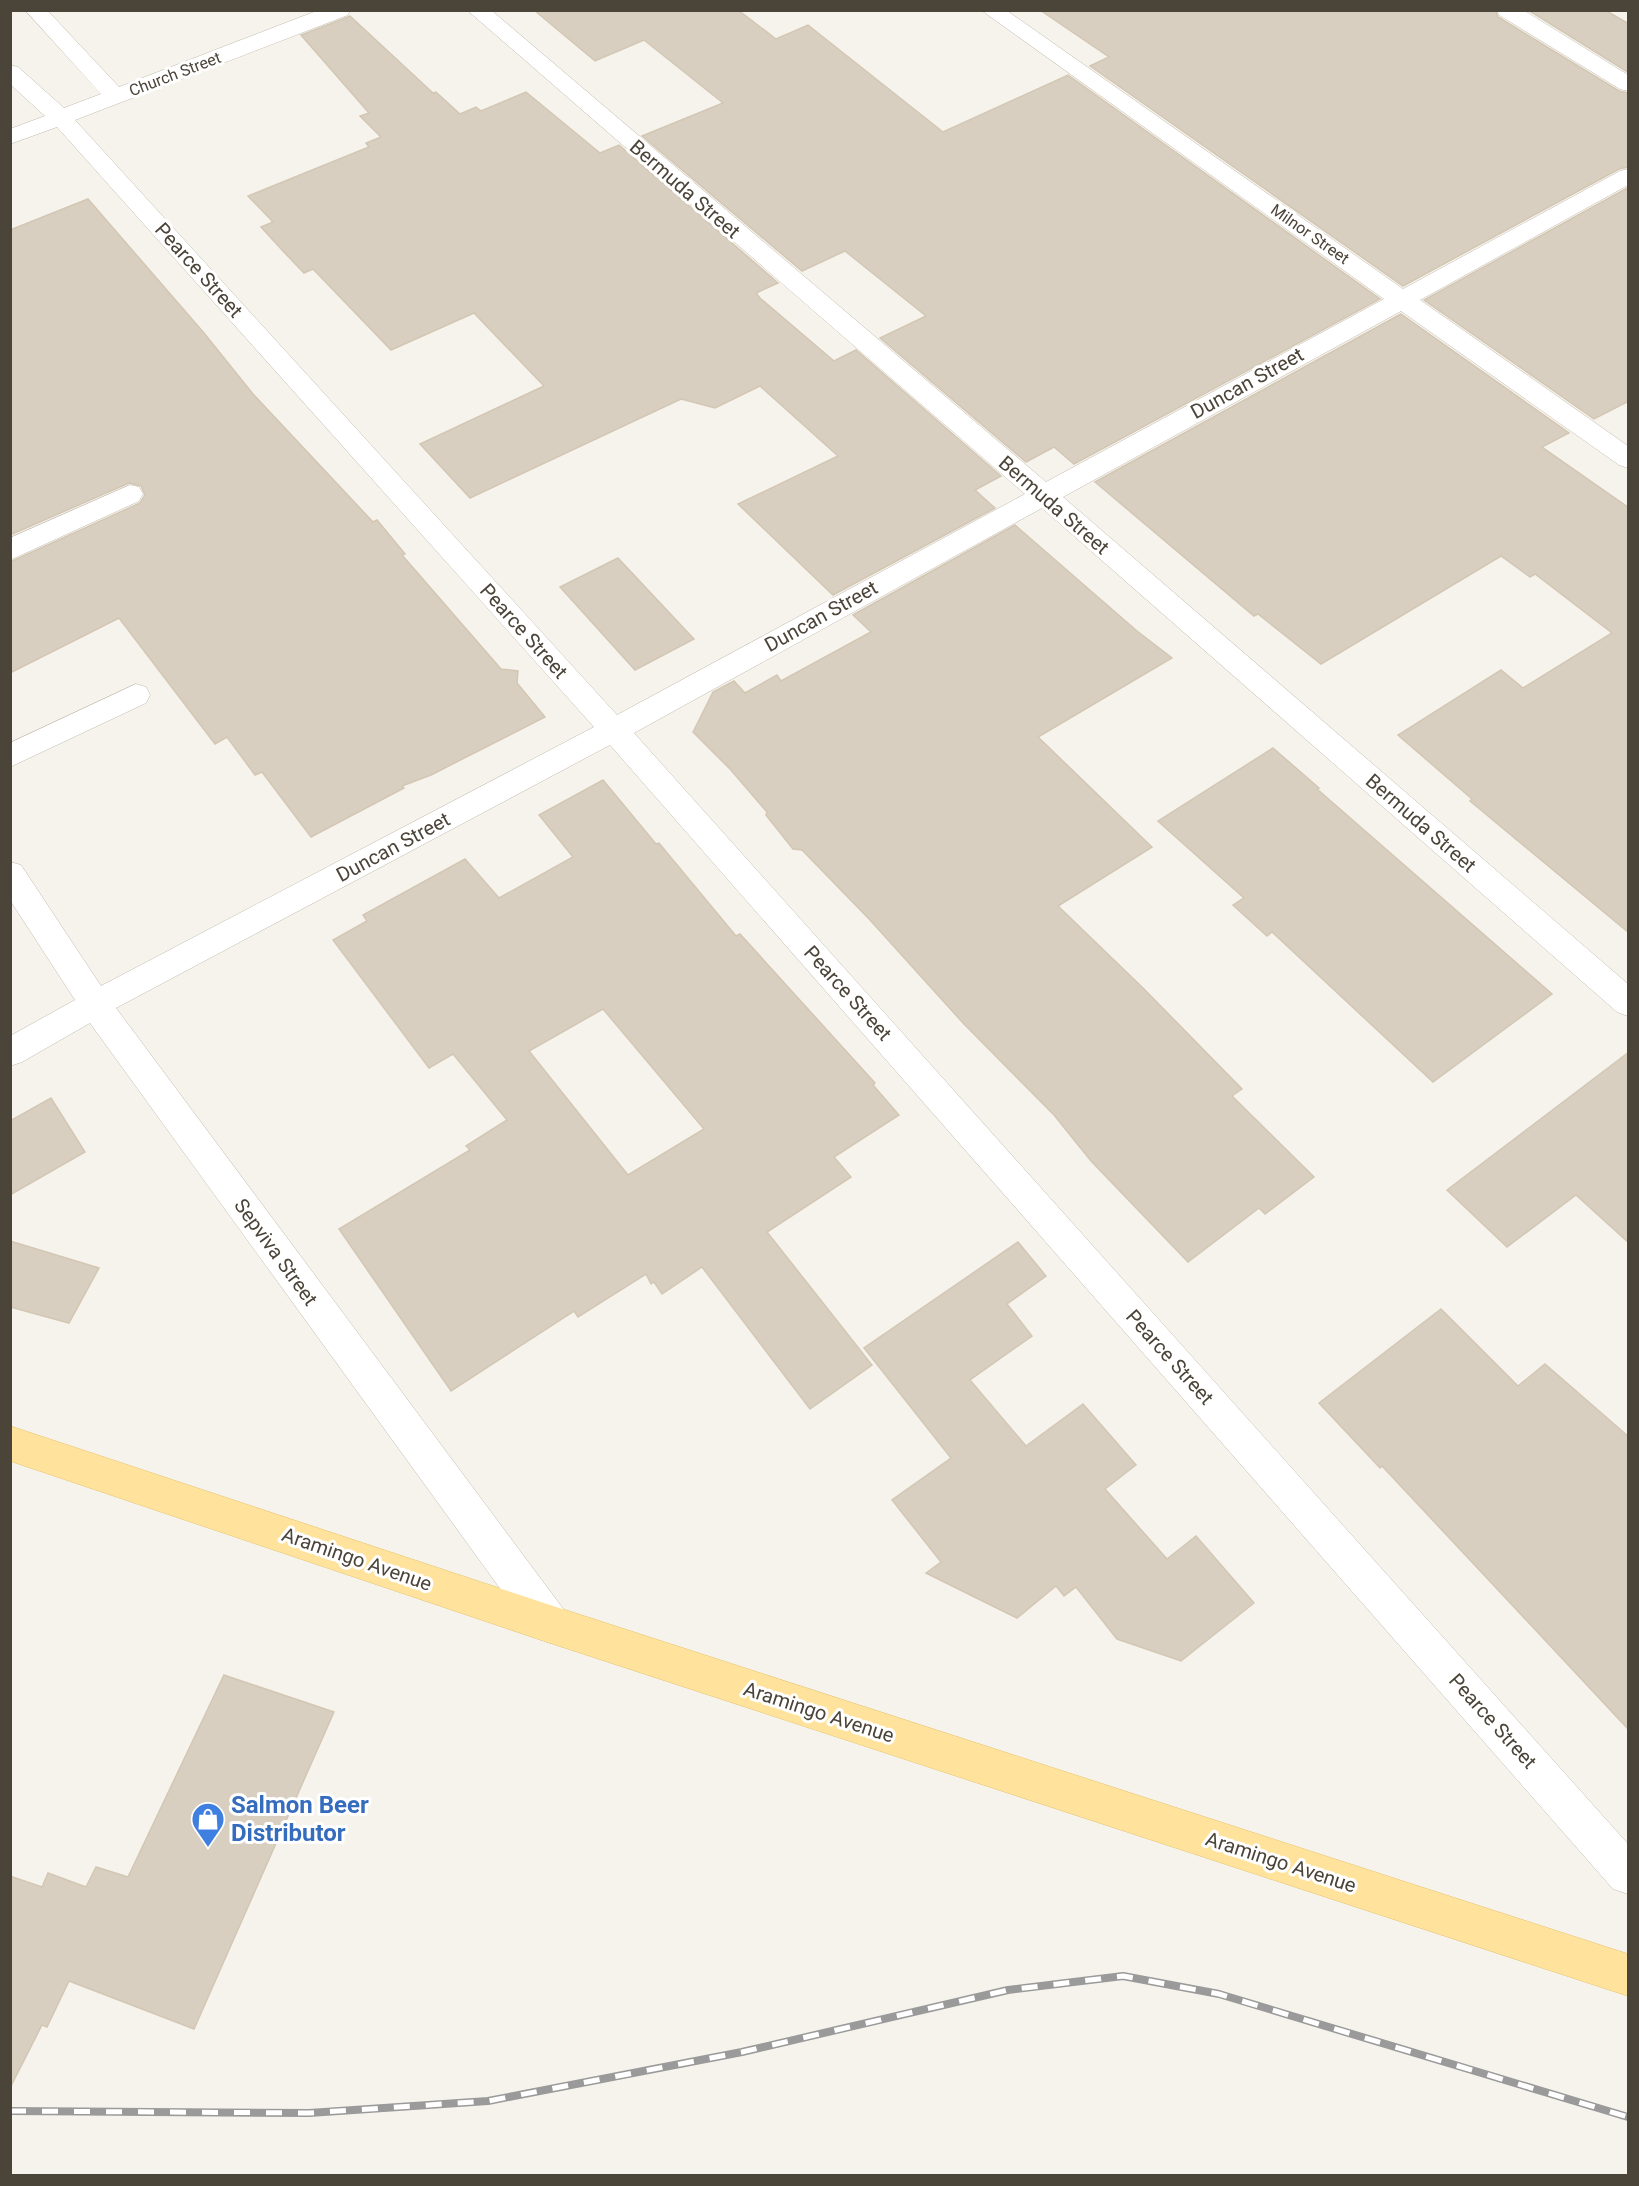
<svg xmlns="http://www.w3.org/2000/svg" width="1639" height="2186" font-family="Roboto,sans-serif">
<style>
.building{fill:#d8cfc1;stroke:#d3c7b4;stroke-width:1.5;fill-rule:evenodd}
.lines{fill:none;stroke-linecap:round;stroke-linejoin:round}
.minor-casing{stroke:#c2bbae;stroke-width:1}
.major-casing{stroke:#e6c16a;stroke-width:1}
.minor{fill:#fff;fill-rule:evenodd}
.major{fill:#ffe39c;fill-rule:evenodd}
.rail-casing{stroke:#9a9a9a;stroke-width:8}
.rail{stroke:#fff;stroke-width:5;stroke-dasharray:16;stroke-linecap:butt}
.labels{text-anchor:middle;dominant-baseline:central;stroke-width:6;stroke-linejoin:round;paint-order:stroke}
.far-street-label{font-size:16px;fill:#4b4439;stroke:#fff}
.street-label{font-size:20px;fill:#4b4439;stroke:#fff}
.near-shop-label{font-size:24px;font-weight:bold;fill:#366cbe;stroke:#fff;text-anchor:start}
</style>
<rect width="100%" height="100%" fill="#f6f3ec"/>
<g class="building">
<path d="M534,10h204l38,29 32,-14 135,107 125,-57 312,224 -306,165 -20,-17 -28,15 -146,-124 46,-22 -81,-65 -43,20 -160,-135 81,-33 -79,-63 -49,21z"/>
<path d="M1040,10h455l3,7 121,74 10,2v74l-10,2 -216,117 -313,-220 19,-9z"/>
<path d="M1528,10h77l24,14v49z"/>
<path d="M350,16l83,77 3,-1 24,22 16,-7 5,4 45,-19 74,61 19,-8 159,138 -22,10 4,5 74,63 22,-11 145,126 -26,14 20,18 -162,87 -95,-91 100,-48 -78,-70 -45,22 -34,-9 -211,99 -50,-54 124,-58 -70,-73 -83,37 -78,-81 -9,4 -22,-23 -21,-23 12,-5 -25,-26 121,-49 -3,-4 15,-6 -21,-21 9,-3 -68,-78z"/>
<path d="M1629,187v214l-35,18 -170,-119z"/>
<path d="M88,199l116,134 49,61 120,128 4,-2 28,34 -3,1 99,114 17,2 -1,12 28,34 -114,58 -29,11 2,2 -93,49 -49,-65 -7,3 -28,-38 -12,7 -96,-126 -109,55v-111l130,-59 5,-8 -4,-9 -12,-3 -119,52v-305z"/>
<path d="M1401,314l168,119 -27,14 87,61v425l-159,-132 2,-2 -74,-64 103,-65 22,18 89,-55 -77,-59 -5,3 -29,-21 -180,108 -63,-50 -4,2 -159,-134z"/>
<path d="M1015,525l122,106 35,27 -134,79 114,110 -94,59 85,82 99,101 -10,7 82,81 -49,37 -6,-6 -71,54 -97,-101 -37,-46 -91,-92 -93,-103 -68,-70 -9,-1 -27,-34 1,-3 -37,-43 -37,-37 20,-40 21,-11 11,12 32,-18 4,6 90,-49 -18,-17z"/>
<path d="M618,558l76,81 -59,31 -75,-83z"/>
<path d="M1273,748l46,40 -2,1 235,205 -119,88 -161,-150 -5,4 -34,-31 11,-7 -86,-77z"/>
<path d="M603,780l53,64 3,-1 77,93 4,-2 135,149 -2,2 26,30 -65,42 17,20 -84,55 105,133 -62,44 -108,-142 -40,27 -8,-12 -3,2 -5,-10 -68,43 -4,-6 -123,80 -112,-162 131,-79 -4,-4 41,-26 -54,-66 -24,14 -96,-128 34,-19 -4,-6 102,-56 34,39 74,-41 -34,-42zM603,1009l101,120 -76,46 -99,-124z"/>
<path d="M1629,1052v191l-53,-48 -69,52 -60,-57z"/>
<path d="M51,1098l34,54 -75,43v-74z"/>
<path d="M10,1241l89,27 -30,55 -59,-16z"/>
<path d="M1018,1242l28,34 -39,28 25,32 -62,44 56,66 57,-42 53,61 -31,24 62,70 29,-23 58,67 -73,58 -64,-22 -41,-52 -12,9 -8,-10 -39,32 -91,-45 15,-11 -49,-62 59,-42 -87,-110z"/>
<path d="M1441,1309l77,77 27,-22 84,73v293l-247,-264 -2,2 -61,-65z"/>
<path d="M224,1675l110,37 -140,317 -125,-48 -22,46 -5,-2 -32,63v-212l32,11 6,-14 38,14 10,-20 32,10z"/>
</g>
<g class="lines">
<defs>
<g id="minor">
<path d="M25,10h22l72,77 200,-77h31l-2,5 -273,105 542,595 408,-221 -558,-484h24l555,472 338,-183 -403,-289h25l397,279 217,-118 8,-2v16l-208,115 208,146v22l-9,-3 -218,-154 -338,186 565,487v32l-11,-4 -575,-504 -408,225 994,1111v50l-15,-5 -1003,-1144 -494,263 448,602 5,14 -5,14 -14,5 -14,-5 -446,-615 -68,39 -12,4v-30l65,-36 -65,-100v-38l11,3 80,121 493,-259 -537,-600 -47,17v-15l35,-13 -35,-32v-19l8,2 46,41 37,-14z"/>
<path d="M1497,10h26l105,65v16l-8,-2 -121,-74z"/>
<path d="M130,485l9,2 4,7 -4,7 -129,59v-22z"/>
<path d="M136,684l10,3 4,8 -4,8 -136,64v-24z"/>
</g>
<path id="major" d="M10,1426l540,179 1078,349v42l-1078,-353 -540,-182z"/>
</defs>
<use href="#minor" class="minor-casing"/>
<use href="#major" class="major-casing"/>
<use href="#minor" class="minor"/>
<use href="#major" class="major"/>
<defs>
<path id="rail" d="M10,2111l299,2 179,-12 254,-49 266,-62 115,-14 96,18 409,123"/>
</defs>
<use href="#rail" class="rail-casing"/>
<use href="#rail" class="rail"/>
</g>
<defs>
<symbol id="shop-pin" viewBox="-11 -11 22 30"><path d="M0 17L-7.5 6A9.5 9.5 0 1 1 7.5 6Z" fill="#3f7fe0" stroke="#fff"/><path d="M-5-2.5h2.3a2.7 3.5 0 0 1 5.4 0H5L5.5 6h-11ZM-1.5-2.5h3a1.5 2.3 0 0 0-3 0Z" fill="#fff"/></symbol>
</defs>
<g fill-rule="evenodd">
<use href="#shop-pin" x="189" y="1800" width="38" height="52"/>
</g>
<g class="labels">
<g class="far-street-label">
<text transform="translate(175 74) rotate(-21)">Church Street</text>
<text transform="translate(1310 234) rotate(35)">Milnor Street</text>
</g>
<g class="street-label">
<text transform="translate(685 189) rotate(41)">Bermuda Street</text>
<text transform="translate(199 270) rotate(48)">Pearce Street</text>
<text transform="translate(1247 383) rotate(-29)">Duncan Street</text>
<text transform="translate(1054 505) rotate(41)">Bermuda Street</text>
<text transform="translate(821 616) rotate(-29)">Duncan Street</text>
<text transform="translate(524 631) rotate(48)">Pearce Street</text>
<text transform="translate(1421 823) rotate(41)">Bermuda Street</text>
<text transform="translate(393 847) rotate(-28)">Duncan Street</text>
<text transform="translate(848 993) rotate(48)">Pearce Street</text>
<text transform="translate(276 1252) rotate(54)">Sepviva Street</text>
<text transform="translate(1170 1357) rotate(48)">Pearce Street</text>
<text transform="translate(357 1559) rotate(19)">Aramingo Avenue</text>
<text transform="translate(819 1712) rotate(18)">Aramingo Avenue</text>
<text transform="translate(1493 1721) rotate(48)">Pearce Street</text>
<text transform="translate(1281 1862) rotate(18)">Aramingo Avenue</text>
</g>
<g class="near-shop-label">
<text x="231" y="1805">Salmon Beer<tspan x="231" dy="28">Distributor</tspan></text>
</g>
</g>
<rect width="1639" height="2186" fill="none" stroke="#4b4439" stroke-width="24"/>
</svg>
